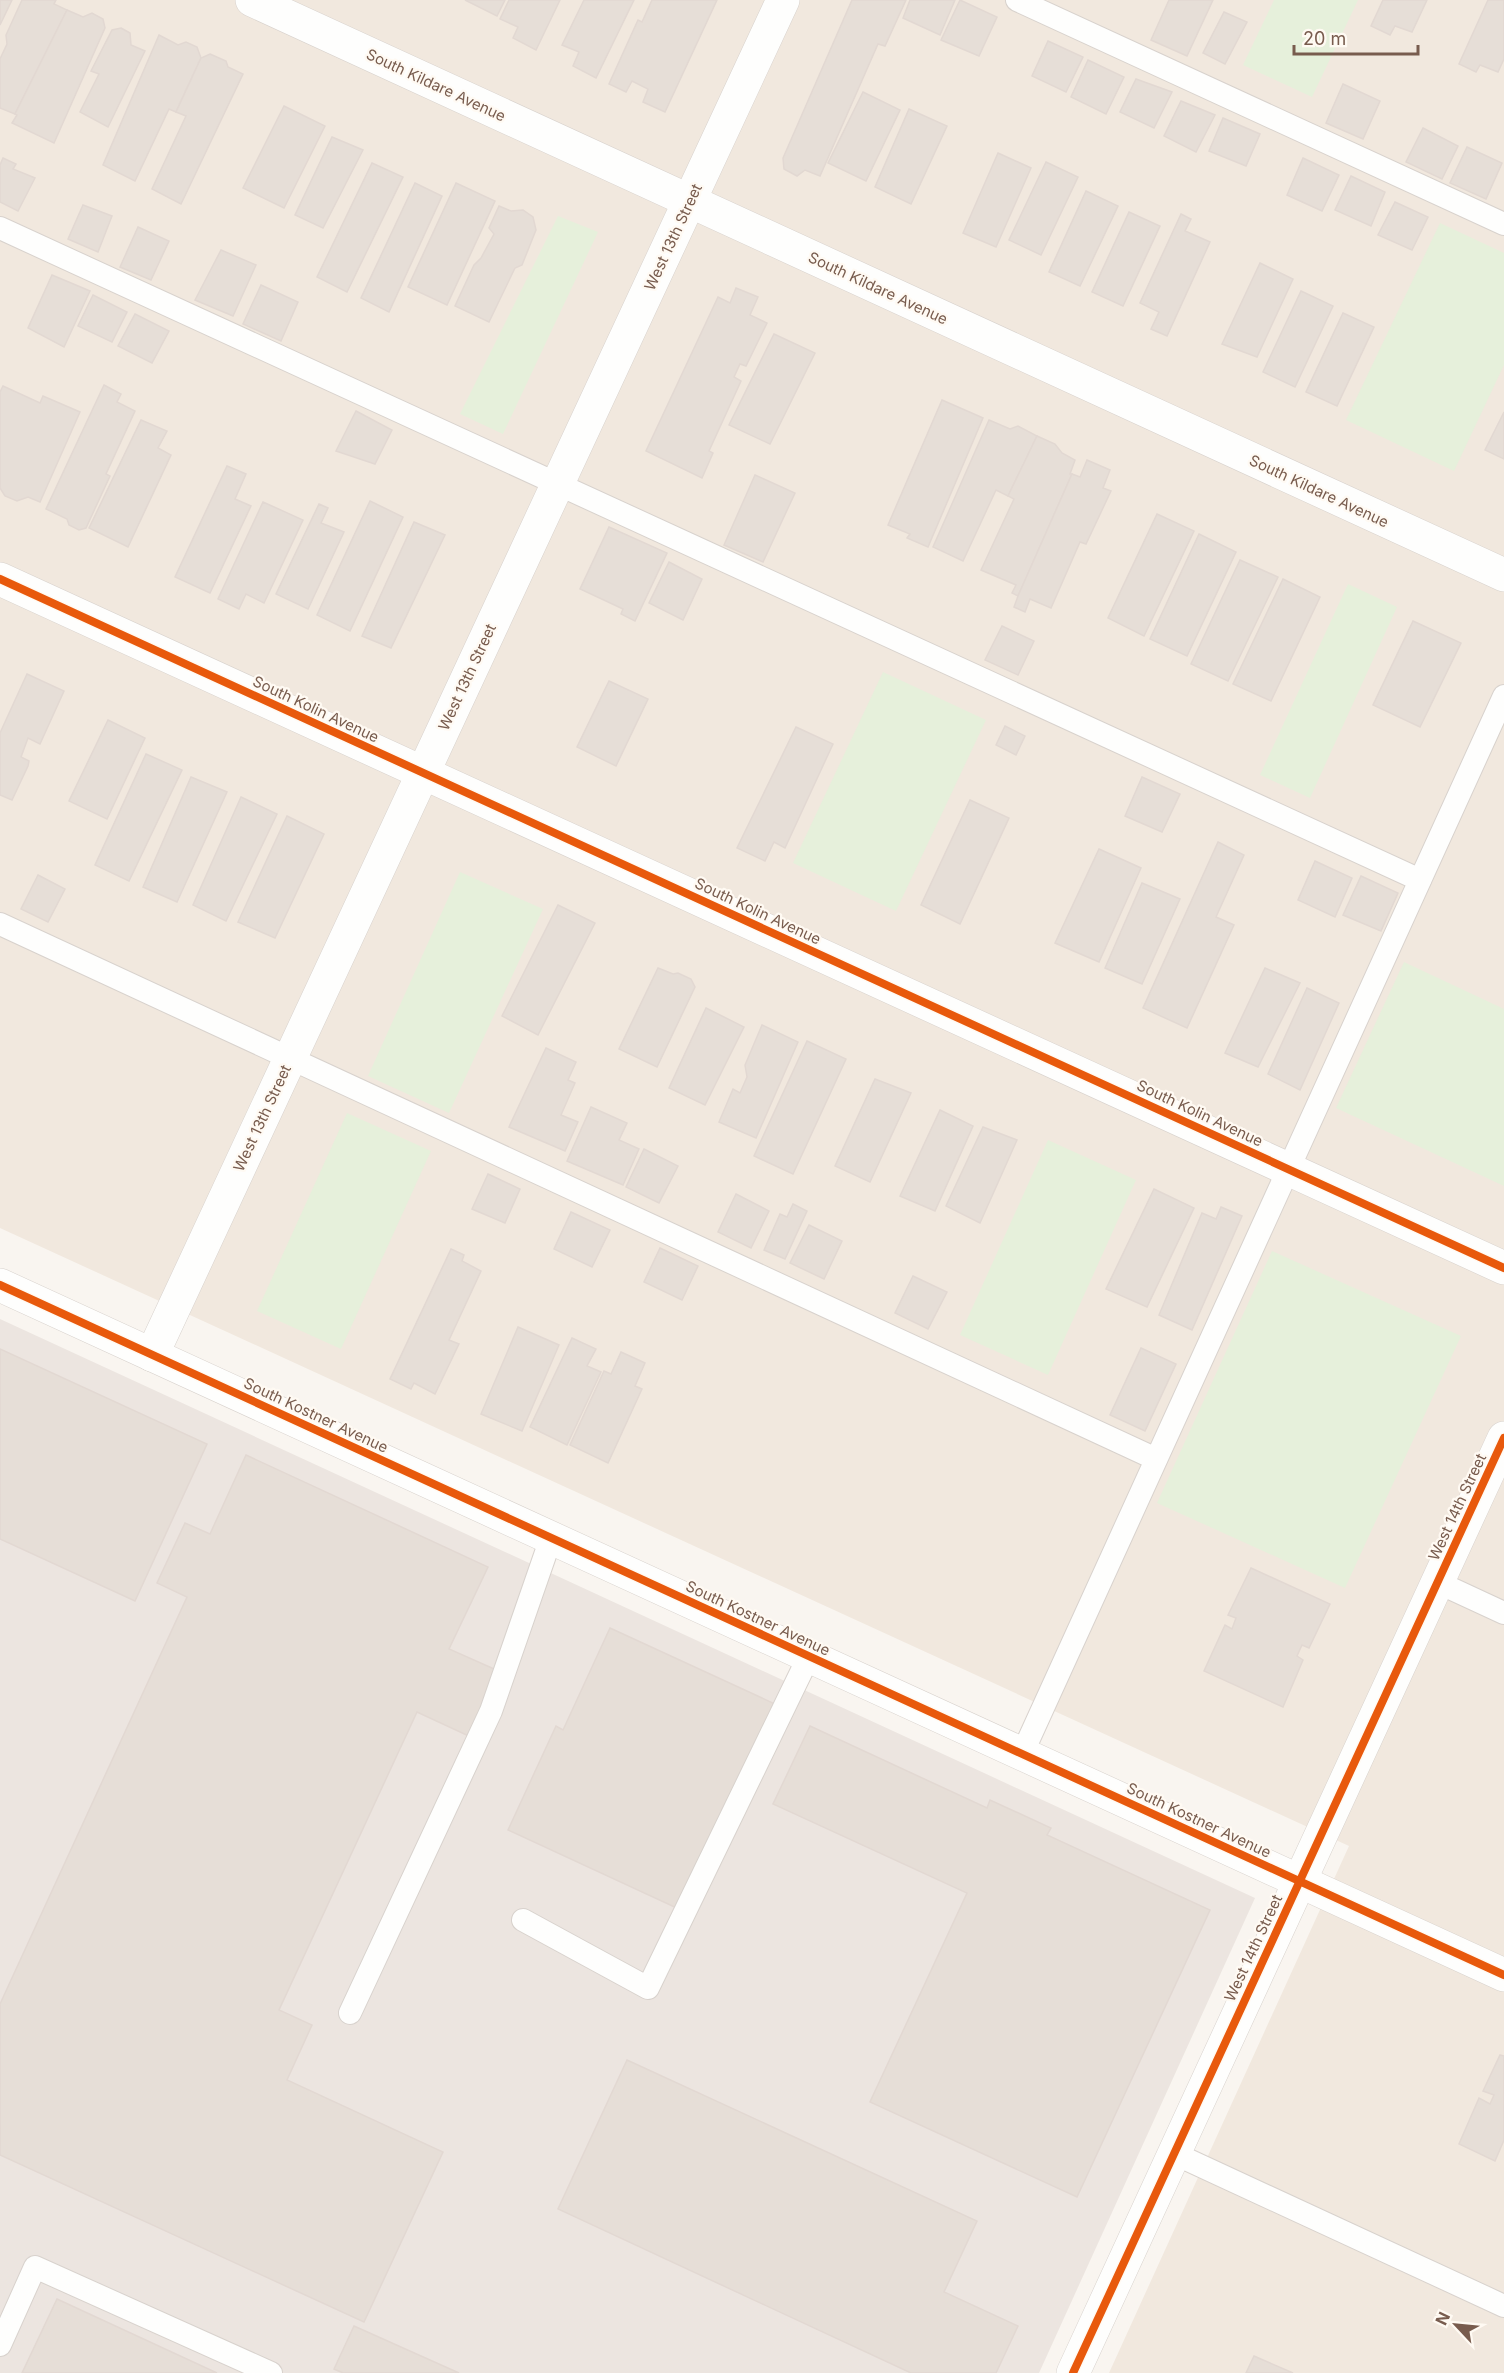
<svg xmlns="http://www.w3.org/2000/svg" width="1504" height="2373" font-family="Inter,sans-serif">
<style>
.residential{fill:#f1e8de}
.industrial{fill:#ece5e0}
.green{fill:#e6f0db}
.building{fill:#e6ded7;stroke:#e2d8d2;stroke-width:1.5}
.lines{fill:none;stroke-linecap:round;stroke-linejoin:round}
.service-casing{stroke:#d8d2cd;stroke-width:24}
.minor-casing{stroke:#d8d2cd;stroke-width:34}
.tertiary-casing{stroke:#d8d2cd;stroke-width:34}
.service{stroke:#fefefd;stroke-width:22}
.minor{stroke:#fefefd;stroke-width:33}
.tertiary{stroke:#fefefd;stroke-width:33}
.cycleway-casing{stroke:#fffaf3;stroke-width:11}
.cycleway{stroke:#e8590c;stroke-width:8}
.labels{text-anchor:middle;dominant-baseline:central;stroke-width:4.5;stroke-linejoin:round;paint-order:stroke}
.street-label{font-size:15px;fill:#785c4e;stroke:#fffaf3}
</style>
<rect width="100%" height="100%" fill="#f9f5f0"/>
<path class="residential" d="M0,0h1504v2373h-395l240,-527 -1349,-618z"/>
<path class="industrial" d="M0,1319l1255,579 -216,475h-1039z"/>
<g class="green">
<path d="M1274,0h84l-46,97 -69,-32z"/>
<path d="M558,216l40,16 -95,202 -43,-20z"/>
<path d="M1440,223l64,30v112l-50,106 -108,-51z"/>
<path d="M1348,584l49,23 -87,191 -50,-23z"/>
<path d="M883,672l103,48 -90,191 -103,-48z"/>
<path d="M460,872l83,37 -94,204 -81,-37z"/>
<path d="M1404,962l100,47v177l-168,-78z"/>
<path d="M347,1113l84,38 -90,198 -84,-38z"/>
<path d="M1048,1140l88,40 -88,195 -88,-40z"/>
<path d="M1272,1251l189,85 -116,252 -188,-85z"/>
</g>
<g class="building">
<path d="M0,0h12l-12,25z"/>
<path d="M22,0h34l-2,4 13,6 -52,104 -15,-6v-49l7,-15 -1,-9z"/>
<path d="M465,0h40l-8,16z"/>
<path d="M509,0h51l-24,50 -23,-12 5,-11 -18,-8z"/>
<path d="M584,0h50l-38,78 -23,-12 6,-14 -17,-7z"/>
<path d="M652,0h65l-52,112 -22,-10 5,-13 -16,-8 -6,11 -17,-8 29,-64 4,2z"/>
<path d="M852,0h54l-21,46 -7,-2 -58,132 -15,-6 -8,6 -13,-7 -1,-11z"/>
<path d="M910,0h45l-15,35 -37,-17z"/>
<path d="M960,0l37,17 -18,39 -38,-16z"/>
<path d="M1169,0h44l-26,56 -36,-16z"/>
<path d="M1383,0h44l-15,32 -17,-6 -5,9 -19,-9z"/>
<path d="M1488,0h16v59l-6,13 -18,-7 -4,7 -17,-8z"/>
<path d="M67,10l16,7 9,-4 11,6 2,9 -51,115 -42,-20 5,-8 -2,-1z"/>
<path d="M1224,12l23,10 -22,42 -22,-11z"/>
<path d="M121,28l9,5 1,12 14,6 -37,76 -28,-15 19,-38 -8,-3 21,-41z"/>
<path d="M159,35l19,10 8,-3 11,5 4,11 -25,54 -7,-3 -34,72 -32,-16z"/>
<path d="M1048,41l35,16 -17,35 -34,-16z"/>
<path d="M210,54l16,7 2,6 15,7 -62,130 -29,-15 34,-73 -10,-4 25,-54z"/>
<path d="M1088,60l36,17 -18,37 -35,-17z"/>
<path d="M1136,79l36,13 -18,36 -34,-16z"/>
<path d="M1343,84l37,17 -17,38 -37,-16z"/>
<path d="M863,92l37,18 -34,71 -38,-18z"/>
<path d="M1181,101l34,14 -19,37 -32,-16z"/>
<path d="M284,106l41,20 -41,82 -41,-20z"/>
<path d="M909,109l38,17 -36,78 -36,-17z"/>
<path d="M1223,118l37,16 -14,32 -37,-15z"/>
<path d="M1423,128l35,18 -16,33 -36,-17z"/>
<path d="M332,137l31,13 -40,78 -28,-13z"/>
<path d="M1467,147l35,16 -16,36 -36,-16z"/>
<path d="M998,153l33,15 -35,79 -33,-14z"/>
<path d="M3,158l13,6 -3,5 22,9 -17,33 -18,-9v-37z"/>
<path d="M1303,158l36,17 -17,36 -35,-16z"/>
<path d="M1046,162l32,15 -37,78 -32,-15z"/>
<path d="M372,163l31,14 -56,115 -30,-15z"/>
<path d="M1351,176l34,16 -14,34 -36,-16z"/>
<path d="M415,183l27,13 -53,116 -28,-14z"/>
<path d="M456,183l39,18 -48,104 -39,-18z"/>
<path d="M1086,191l32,15 -38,80 -31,-14z"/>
<path d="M1395,202l33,15 -16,33 -34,-15z"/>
<path d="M83,205l29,11 -14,36 -30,-13z"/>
<path d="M499,206l12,5 12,-1 10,7 3,13 -14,35 -7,3 -26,54 -34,-16 19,-41 7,-7 13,-24 -5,-6z"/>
<path d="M1129,212l31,14 -37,80 -31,-14z"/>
<path d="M1181,214l10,5 -6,12 25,11 -43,94 -16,-7 8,-17 -19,-9z"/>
<path d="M138,227l31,14 -18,39 -31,-13z"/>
<path d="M221,250l35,15 -23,51 -38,-16z"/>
<path d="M1260,263l33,16 -36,78 -35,-13z"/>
<path d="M52,275l38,16 -26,56 -36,-19z"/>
<path d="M261,285l37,17 -17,39 -38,-17z"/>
<path d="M736,288l22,9 -8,18 17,8 -21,43 -6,-2 -6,13 7,4 -32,70 4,2 -11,25 -56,-27 72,-154 12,6z"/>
<path d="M1301,291l32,15 -38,81 -32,-15z"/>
<path d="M93,295l34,17 -15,30 -34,-16z"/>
<path d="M1343,313l31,14 -37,79 -31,-14z"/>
<path d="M135,314l34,17 -17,32 -34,-17z"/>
<path d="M774,334l41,19 -45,91 -41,-19z"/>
<path d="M104,385l17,9 -4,8 18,9 -29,63 4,2 -24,52 -7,2 -10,-5 -2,-6 -21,-10z"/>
<path d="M3,386l37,17 3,-7 37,16 -40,90 -12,-5 -11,4 -12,-5 -5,-8v-96z"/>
<path d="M942,400l41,18 -55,129 -21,-9 3,-4 -22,-9z"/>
<path d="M356,411l36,19 -17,34 -39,-13z"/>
<path d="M1504,412v47l-19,-9z"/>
<path d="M141,420l26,11 -9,17 13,7 -43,92 -39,-19z"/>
<path d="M989,420l21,9 8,-3 19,10 -29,60 -12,-6 -33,71 -30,-14z"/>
<path d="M1037,436l18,8 7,9 13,7 -5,14h2l-54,122 -6,-3 4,-8 -35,-15 33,-71 -6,-3z"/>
<path d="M1087,460l23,10 -7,18 8,3 -25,53 -6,-2 -29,66 -21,-9 -5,13 -11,-5 4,-11 54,-122 8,3z"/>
<path d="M227,466l19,8 -11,25 16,7 -41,87 -35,-16z"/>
<path d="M755,475l40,18 -32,69 -39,-17z"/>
<path d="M370,501l33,16 -53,114 -33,-16z"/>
<path d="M263,502l40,18 -39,83 -18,-9 -7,15 -21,-10z"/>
<path d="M319,504l9,4 -7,15 23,9 -36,77 -32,-15z"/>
<path d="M1157,514l37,17 -50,105 -36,-18z"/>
<path d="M414,522l31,13 -54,113 -29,-12z"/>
<path d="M609,527l58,26 -32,68 -14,-7 2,-5 -43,-20z"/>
<path d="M1199,534l37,18 -49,104 -37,-17z"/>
<path d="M1240,560l38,17 -50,104 -37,-17z"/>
<path d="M669,562l33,17 -19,41 -34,-17z"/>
<path d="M1283,579l37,18 -49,104 -38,-17z"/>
<path d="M1413,621l48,22 -41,84 -47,-22z"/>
<path d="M1002,626l32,15 -16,34 -33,-15z"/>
<path d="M27,674l37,17 -24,53 -12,-6 -7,19 8,4 -1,5 -16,34 -12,-5v-62z"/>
<path d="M609,681l39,18 -32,67 -39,-19z"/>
<path d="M108,720l37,18 -38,81 -38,-18z"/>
<path d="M1005,726l20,10 -9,19 -20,-10z"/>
<path d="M796,727l37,17 -48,104 -11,-6 -9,19 -28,-13z"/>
<path d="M146,754l36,16 -53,111 -34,-16z"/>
<path d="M191,777l36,15 -50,110 -34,-15z"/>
<path d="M1142,777l38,17 -18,38 -37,-16z"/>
<path d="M241,797l36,17 -51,107 -33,-16z"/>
<path d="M970,800l39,18 -49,106 -39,-19z"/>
<path d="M287,816l37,18 -49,104 -37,-16z"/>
<path d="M1218,842l26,13 -28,62 18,8 -47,103 -44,-20z"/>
<path d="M1099,849l42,19 -42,94 -44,-19z"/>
<path d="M1315,861l37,17 -17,39 -37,-17z"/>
<path d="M38,875l27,14 -17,33 -27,-13z"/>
<path d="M1361,876l37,17 -17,38 -38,-16z"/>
<path d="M1142,883l38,16 -38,85 -37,-16z"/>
<path d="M558,905l37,18 -57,112 -36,-19z"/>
<path d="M658,968l15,6 5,-1 13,6 4,8 -38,80 -38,-18z"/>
<path d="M1265,968l35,15 -42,84 -33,-14z"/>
<path d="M1307,988l32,15 -39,87 -32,-16z"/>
<path d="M706,1008l38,19 -39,78 -36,-17z"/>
<path d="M762,1025l36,17 -42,96 -37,-16 14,-33 7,4 7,-16 -2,-12z"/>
<path d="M807,1041l39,18 -53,115 -39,-18z"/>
<path d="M546,1048l30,14 -8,18 7,3 -14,32 17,7 -13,29 -56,-24z"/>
<path d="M875,1079l36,14 -41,89 -35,-16z"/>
<path d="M591,1107l36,16 -8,17 20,9 -16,36 -56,-24z"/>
<path d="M940,1110l33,16 -38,85 -35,-15z"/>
<path d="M983,1127l34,13 -37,83 -34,-17z"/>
<path d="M644,1149l34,17 -19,37 -33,-16z"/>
<path d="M488,1174l32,15 -15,34 -33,-14z"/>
<path d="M1154,1189l40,19 -47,99 -41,-18z"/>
<path d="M736,1194l33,17 -18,37 -33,-16z"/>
<path d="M793,1204l14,7 -22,48 -21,-9 16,-36 7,3z"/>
<path d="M1221,1207l21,9 -50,114 -33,-15 43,-102 14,6z"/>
<path d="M571,1212l39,18 -18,37 -38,-18z"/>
<path d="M809,1225l33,16 -18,38 -34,-16z"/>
<path d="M660,1248l38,18 -16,34 -38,-18z"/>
<path d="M451,1249l13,6 -2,6 19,10 -32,69 10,4 -24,50 -21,-11 -3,6 -21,-10z"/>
<path d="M913,1276l34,16 -19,37 -33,-16z"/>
<path d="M518,1327l41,18 -37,86 -41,-17z"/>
<path d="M572,1338l24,11 -9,17 14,6 -34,73 -37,-18z"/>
<path d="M1141,1348l35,16 -31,67 -35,-16z"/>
<path d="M0,1349l207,95 -72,157 -135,-62z"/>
<path d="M621,1352l24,11 -10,23 7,3 -34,74 -38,-18 34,-74 7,3z"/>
<path d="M246,1455l242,112 -39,82 54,24 -30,65 -56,-26 -138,298 33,15 -25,55 156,72 -79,170 -364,-167v-151l187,-407 -30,-14 28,-60 25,11z"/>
<path d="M1251,1568l79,36 -21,44 -7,-3 -5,11 6,4 -20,47 -79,-36 21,-46 7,4 4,-11 -8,-3z"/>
<path d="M610,1628l165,76 -94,206 -173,-80 48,-104 7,4z"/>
<path d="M810,1726l177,82 3,-8 61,28 -4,7 163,75 -133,287 -207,-95 97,-209 -194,-89z"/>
<path d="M1500,2055l4,1v84l-9,21 -36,-17 20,-46 11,6 4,-9 -11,-4z"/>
<path d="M627,2060l350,161 -33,71 74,34 -22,47h-85l-353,-164z"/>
<path d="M57,2299l160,74h-195z"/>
<path d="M354,2326l105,47h-116l-9,-4z"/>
<path d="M1254,2356l39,17h-47z"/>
</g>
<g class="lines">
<defs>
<g id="service">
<path d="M1017,0l487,224"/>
<path d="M0,228l1420,652"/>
<path d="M0,924l1156,535"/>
<path d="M1437,1582l67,31"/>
<path d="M1022,1754l482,-1058"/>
<path d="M523,1920l125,68 161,-332"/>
<path d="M350,2013l141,-302 60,-173"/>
<path d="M1173,2153l331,153"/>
<path d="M0,2345l35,-78 236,106"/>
</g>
<g id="minor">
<path d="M252,0l1252,575"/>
<path d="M0,579l1504,689"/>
<path d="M152,1355l631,-1355"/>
<path d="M1073,2373l431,-935"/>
</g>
<path id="tertiary" d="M0,1285l1504,690"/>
</defs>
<use href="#service" class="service-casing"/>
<use href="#minor" class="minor-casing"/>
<use href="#tertiary" class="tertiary-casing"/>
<use href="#service" class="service"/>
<use href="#minor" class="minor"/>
<use href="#tertiary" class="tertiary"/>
<defs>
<g id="cycleway">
<path d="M0,579l1504,689"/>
<path d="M0,1285l1504,690"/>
<path d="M1073,2373l431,-935"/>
</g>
</defs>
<use href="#cycleway" class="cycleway-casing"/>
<use href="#cycleway" class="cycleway"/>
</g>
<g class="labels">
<g class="street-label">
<text transform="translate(436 85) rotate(25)">South Kildare Avenue</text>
<text transform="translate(673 237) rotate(-65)">West 13th Street</text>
<text transform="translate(878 288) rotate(25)">South Kildare Avenue</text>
<text transform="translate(1319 491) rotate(25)">South Kildare Avenue</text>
<text transform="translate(467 677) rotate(-65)">West 13th Street</text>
<text transform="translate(316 709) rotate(25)">South Kolin Avenue</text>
<text transform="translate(758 911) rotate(25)">South Kolin Avenue</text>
<text transform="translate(1200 1113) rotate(25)">South Kolin Avenue</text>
<text transform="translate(262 1118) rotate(-65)">West 13th Street</text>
<text transform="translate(316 1415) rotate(25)">South Kostner Avenue</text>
<text transform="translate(1457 1507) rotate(-65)">West 14th Street</text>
<text transform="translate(758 1618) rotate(25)">South Kostner Avenue</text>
<text transform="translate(1199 1820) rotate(25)">South Kostner Avenue</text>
<text transform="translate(1253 1948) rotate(-65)">West 14th Street</text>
</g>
</g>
<g transform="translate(1456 2325) rotate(296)" stroke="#fffaf3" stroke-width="4.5" paint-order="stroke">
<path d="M0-4.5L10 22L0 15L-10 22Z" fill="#785c4e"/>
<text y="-9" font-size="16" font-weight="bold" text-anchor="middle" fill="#785c4e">N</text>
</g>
<path d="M1294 45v9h124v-9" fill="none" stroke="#785c4e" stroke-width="3"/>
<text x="1303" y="45" font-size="18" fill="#785c4e" stroke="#fffaf3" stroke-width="4.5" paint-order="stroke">20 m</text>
</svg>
